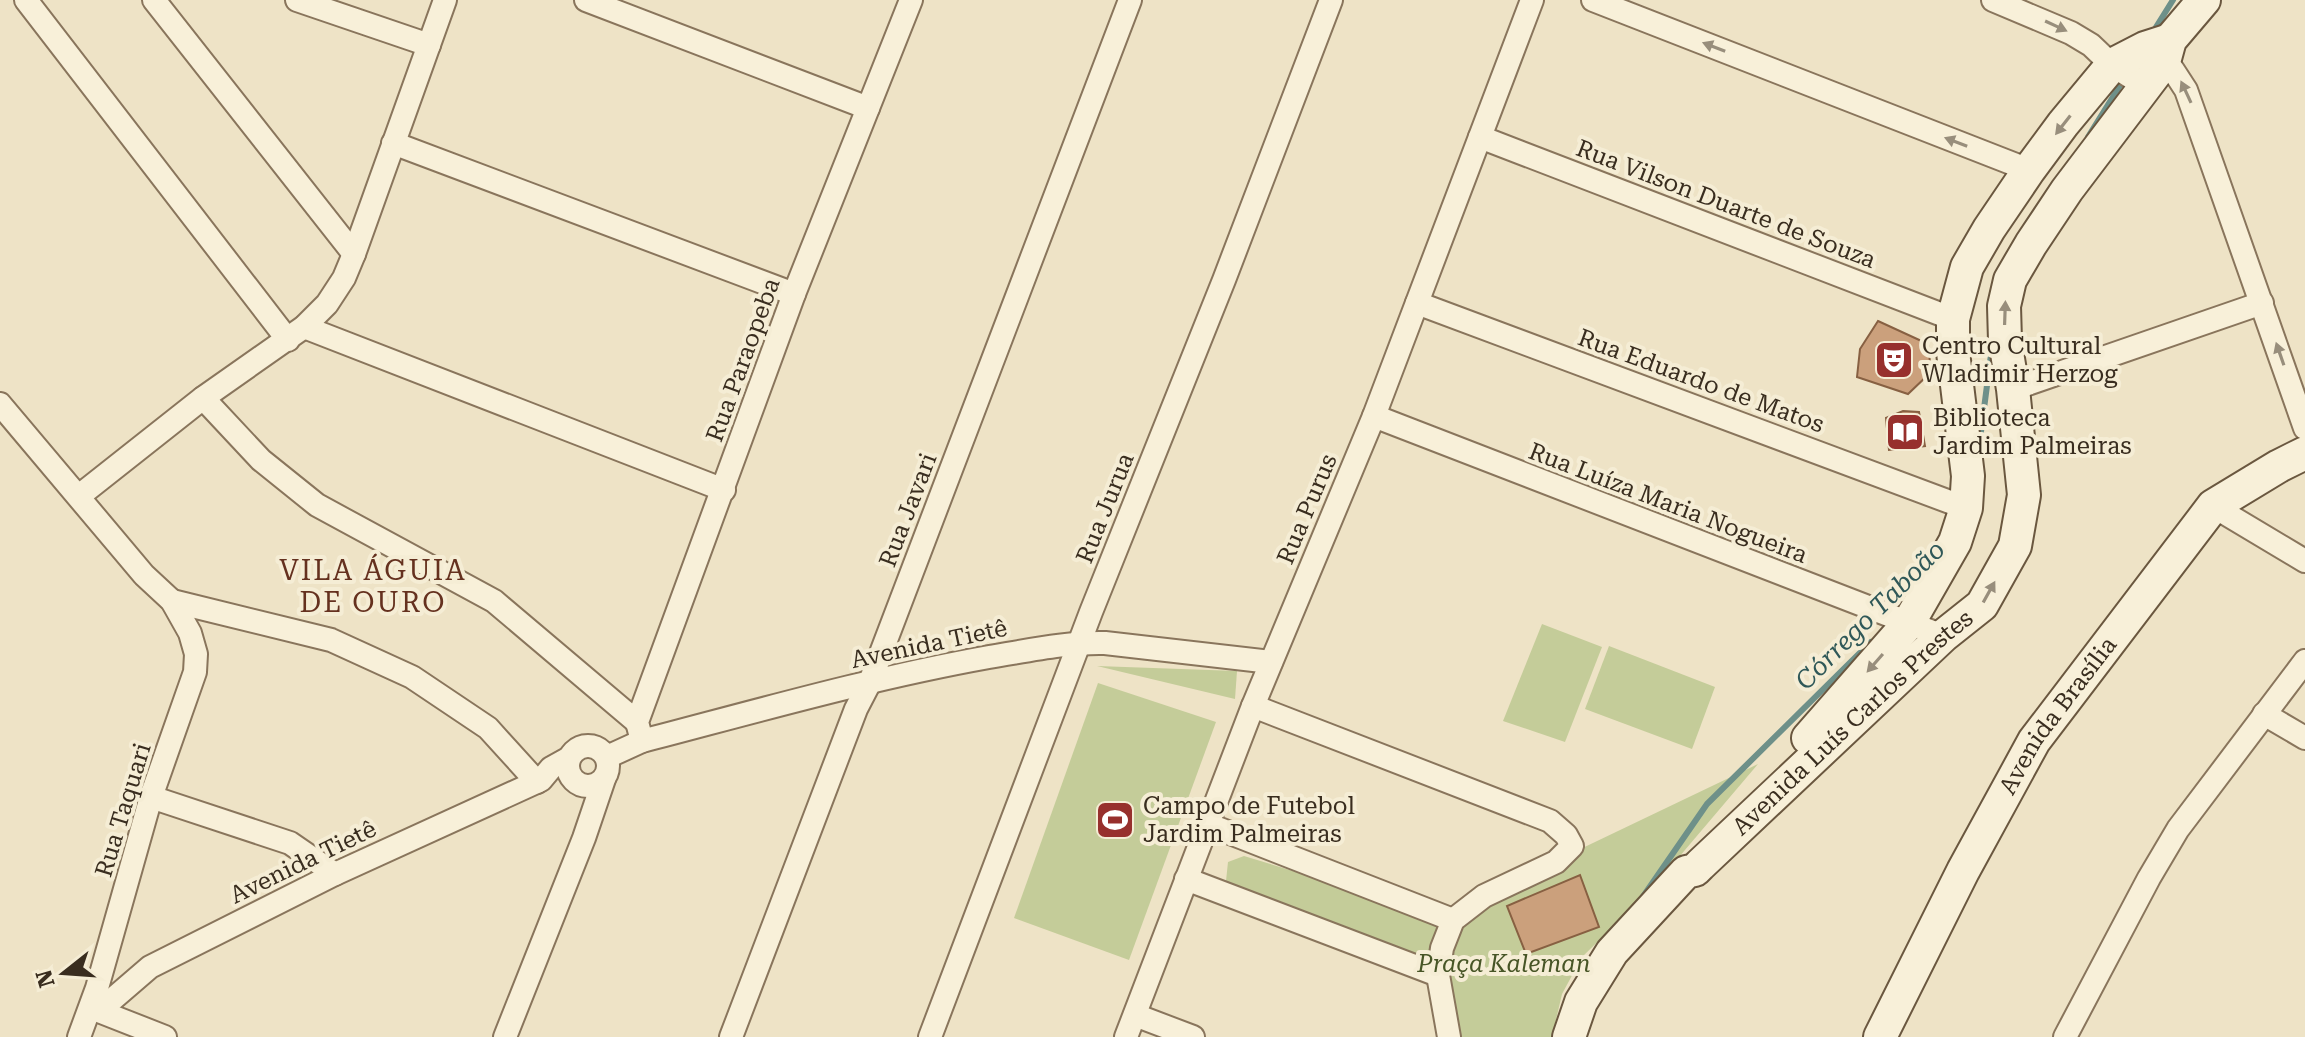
<svg xmlns="http://www.w3.org/2000/svg" width="2305" height="1037" font-family="'Roboto Serif',serif">
<style>
.green{fill:#c4cc99}
.lines{fill:none;stroke-linecap:round;stroke-linejoin:round}
.stream{stroke:#6e9089;stroke-width:6}
.building{fill:#cba07c;stroke:#876042;stroke-width:2}
.street-casing{stroke:#89755c;stroke-width:26}
.secondary-casing{stroke:#6a573f;stroke-width:36}
.street{stroke:#f8f0d9;stroke-width:22}
.secondary{stroke:#f8f0d9;stroke-width:32}
.oneway{fill:#988e7c}
.labels{text-anchor:middle;dominant-baseline:central;stroke-width:8;stroke-linejoin:round;paint-order:stroke}
.street-label{font-size:24px;fill:#392d1f;stroke:#f5edd5}
.poi-label{font-size:24px;fill:#392d1f;stroke:#f5edd5;text-anchor:start}
.park-label{font-size:24px;font-style:italic;fill:#475526;stroke:#f5edd5}
.water-label{font-size:26px;font-style:italic;fill:#2f5858;stroke:#f5edd5}
.quarter-label{font-size:28px;letter-spacing:2px;fill:#65311f;stroke:#f5edd5}
</style>
<rect width="100%" height="100%" fill="#eee3c6"/>
<g class="green">
<path d="M1542,624l60,23 -37,95 -62,-21z"/>
<path d="M1609,646l106,41 -23,62 -107,-40z"/>
<path d="M1097,666l140,5 -2,28z"/>
<path d="M1098,683l118,39 -87,238 -115,-42z"/>
<path d="M1758,764l-107,126 -69,67 -20,37 -10,43h-95l-19,-62 -212,-94 2,-19 16,-6 209,64 48,-33z"/>
</g>
<g class="lines">
<g class="stream">
<path d="M2153,32l20,-32"/>
<path d="M2088,137l36,-58"/>
<path d="M1979,447l13,-100"/>
<path d="M1642,898l65,-94 164,-162"/>
</g>
</g>
<g class="building">
<path d="M1878,321l50,23 3,28 -23,22 -51,-17 3,-28z"/>
<path d="M1903,411l16,1 6,34 -36,4 -3,-32z"/>
<path d="M1580,875l19,52 -73,27 -19,-48z"/>
</g>
<g class="lines">
<defs>
<g id="street">
<path d="M26,0l262,340"/>
<path d="M154,0l200,254"/>
<path d="M297,0l132,45"/>
<path d="M586,0l282,108"/>
<path d="M1593,0l436,170"/>
<path d="M1993,0l78,33 20,12 21,20 33,21"/>
<path d="M2154,55l19,15 13,20 119,338"/>
<path d="M1480,137l473,182"/>
<path d="M393,143l401,151"/>
<path d="M1417,303l549,205"/>
<path d="M304,327l420,163"/>
<path d="M2013,389l249,-86"/>
<path d="M203,398l58,62 56,45 177,96 143,121"/>
<path d="M0,404l144,171 28,26 18,32 6,21 -1,18 -44,125 -54,191 -18,49"/>
<path d="M1374,416l569,220"/>
<path d="M79,496l124,-98 101,-71 23,-23 17,-26 10,-24 91,-254"/>
<path d="M2213,506l92,55"/>
<path d="M172,601l159,39 81,37 76,51 49,54"/>
<path d="M1253,706l297,115 16,14 6,11 -16,16 -72,34 -31,24 -11,28 -4,27 11,62"/>
<path d="M2264,714l41,24"/>
<path d="M642,741l-5,-19 157,-428 117,-294"/>
<circle cx="588" cy="766" r="20"/>
<path d="M607,757l35,-16c115,-30 230,-63 347,-84 38,-6 77,-15 116,-14l166,19"/>
<path d="M151,797l139,46 45,31"/>
<path d="M1207,824l246,96"/>
<path d="M1186,879l252,96"/>
<path d="M91,1008l74,29"/>
<path d="M100,1010l50,-43 185,-93 206,-94 10,-12 18,-10"/>
<path d="M1135,1015l58,22"/>
<path d="M505,1037l79,-199 20,-59"/>
<path d="M731,1037l125,-328 14,-27 260,-682"/>
<path d="M930,1037l161,-425 133,-332 107,-280"/>
<path d="M1126,1037l127,-331 121,-290 158,-416"/>
<path d="M2065,1037l84,-159 29,-49 127,-168"/>
</g>
<g id="secondary">
<path d="M1808,738l100,-114 47,-82 11,-34 2,-32 -15,-124v-33l14,-52 22,-38 40,-59 34,-46 49,-59 33,-17 25,-8"/>
<path id="s1" d="M1569,1037l12,-35 31,-50 74,-80 9,-2 5,-5 243,-229 39,-31 33,-59 9,-51 -11,-106 -8,-48 -1,-35 6,-26 21,-36 36,-54 97,-128 6,-22 34,-40"/>
<path id="s2" d="M1880,1037l83,-166 71,-130 179,-235 66,-40 26,-13"/>
</g>
</defs>
<use href="#street" class="street-casing"/>
<use href="#secondary" class="secondary-casing"/>
<use href="#street" class="street"/>
<use href="#secondary" class="secondary"/>
</g>
<defs><path id="oneway-solid" d="M-6-.8H1V-3.2L6.5 0L1 3.2V.8H-6Z" transform="scale(2)"/></defs>
<g class="oneway">
<use href="#oneway-solid" transform="translate(2056 26) rotate(25)"/>
<use href="#oneway-solid" transform="translate(1714 47) rotate(-159)"/>
<use href="#oneway-solid" transform="translate(2186 92) rotate(-115)"/>
<use href="#oneway-solid" transform="translate(2063 125) rotate(128)"/>
<use href="#oneway-solid" transform="translate(1956 142) rotate(-159)"/>
<use href="#oneway-solid" transform="translate(2005 313) rotate(-88)"/>
<use href="#oneway-solid" transform="translate(2280 354) rotate(-109)"/>
<use href="#oneway-solid" transform="translate(1989 592) rotate(-61)"/>
<use href="#oneway-solid" transform="translate(1875 663) rotate(131)"/>
</g>
<defs>
<symbol id="theatre-square" viewBox="-11 -11 22 22"><rect x="-9" y="-9" width="18" height="18" rx="4" fill="#97302d" stroke="#f5edd5"/><path d="M-5-5.5Q0-4 5-5.5V0Q5 5 0 6Q-5 5-5 0ZM-3.3-2.5H-1v1.5H-3.3ZM1-2.5H3.3v1.5H1ZM-2.8 1Q0 5.5 2.8 1Z" fill="#fff"/></symbol>
<symbol id="library-square" viewBox="-11 -11 22 22"><rect x="-9" y="-9" width="18" height="18" rx="4" fill="#97302d" stroke="#f5edd5"/><path d="M-6-4Q-3-5.5-.7-3.5V5Q-3 3-6 4ZM6-4Q3-5.5 .7-3.5V5Q3 3 6 4Z" fill="#fff"/></symbol>
<symbol id="stadium-square" viewBox="-11 -11 22 22"><rect x="-9" y="-9" width="18" height="18" rx="4" fill="#97302d" stroke="#f5edd5"/><path d="M0-5a6.5 5 0 1 0 0 10a6.5 5 0 1 0 0-10ZM-3.5-1.8h7v3.6h-7Z" fill="#fff"/></symbol>
</defs>
<g fill-rule="evenodd">
<use href="#theatre-square" x="1872" y="338" width="44" height="44"/>
<use href="#library-square" x="1883" y="410" width="44" height="44"/>
<use href="#stadium-square" x="1093" y="798" width="44" height="44"/>
</g>
<g class="labels">
<g class="street-label">
<text transform="translate(1726 204) rotate(21)">Rua Vilson Duarte de Souza</text>
<text transform="translate(743 360) rotate(-70)">Rua Paraopeba</text>
<text transform="translate(1701 381) rotate(20)">Rua Eduardo de Matos</text>
<text transform="translate(1668 503) rotate(21)">Rua Luíza Maria Nogueira</text>
<text transform="translate(1105 508) rotate(-68)">Rua Jurua</text>
<text transform="translate(1307 509) rotate(-67)">Rua Purus</text>
<text transform="translate(908 510) rotate(-69)">Rua Javari</text>
<text transform="translate(929 644) rotate(-12)">Avenida Tietê</text>
<text stroke="none"><textPath href="#s2" startOffset="368">Avenida Brasília</textPath></text>
<text stroke="none"><textPath href="#s1" startOffset="430">Avenida Luís Carlos Prestes</textPath></text>
<text transform="translate(123 810) rotate(-73)">Rua Taquari</text>
<text transform="translate(303 862) rotate(-26)">Avenida Tietê</text>
</g>
<g class="poi-label">
<text x="1922" y="346">Centro Cultural<tspan x="1922" dy="28">Wladimir Herzog</tspan></text>
<text x="1933" y="418">Biblioteca<tspan x="1933" dy="28">Jardim Palmeiras</tspan></text>
<text x="1143" y="806">Campo de Futebol<tspan x="1143" dy="28">Jardim Palmeiras</tspan></text>
</g>
<g class="park-label">
<text x="1504" y="964">Praça Kaleman</text>
</g>
<g class="water-label">
<text transform="translate(1870 615) rotate(-45)">Córrego Taboão</text>
</g>
<g class="quarter-label">
<text x="373" y="570">VILA ÁGUIA<tspan x="373" dy="32">DE OURO</tspan></text>
</g>
</g>
<g transform="translate(64 973) rotate(253)" stroke="#f5edd5" stroke-width="6" paint-order="stroke">
<path d="M0-6L14 30L0 20L-14 30Z" fill="#392d1f"/>
<text y="-12" font-size="22" font-weight="bold" text-anchor="middle" fill="#392d1f">N</text>
</g>
</svg>
